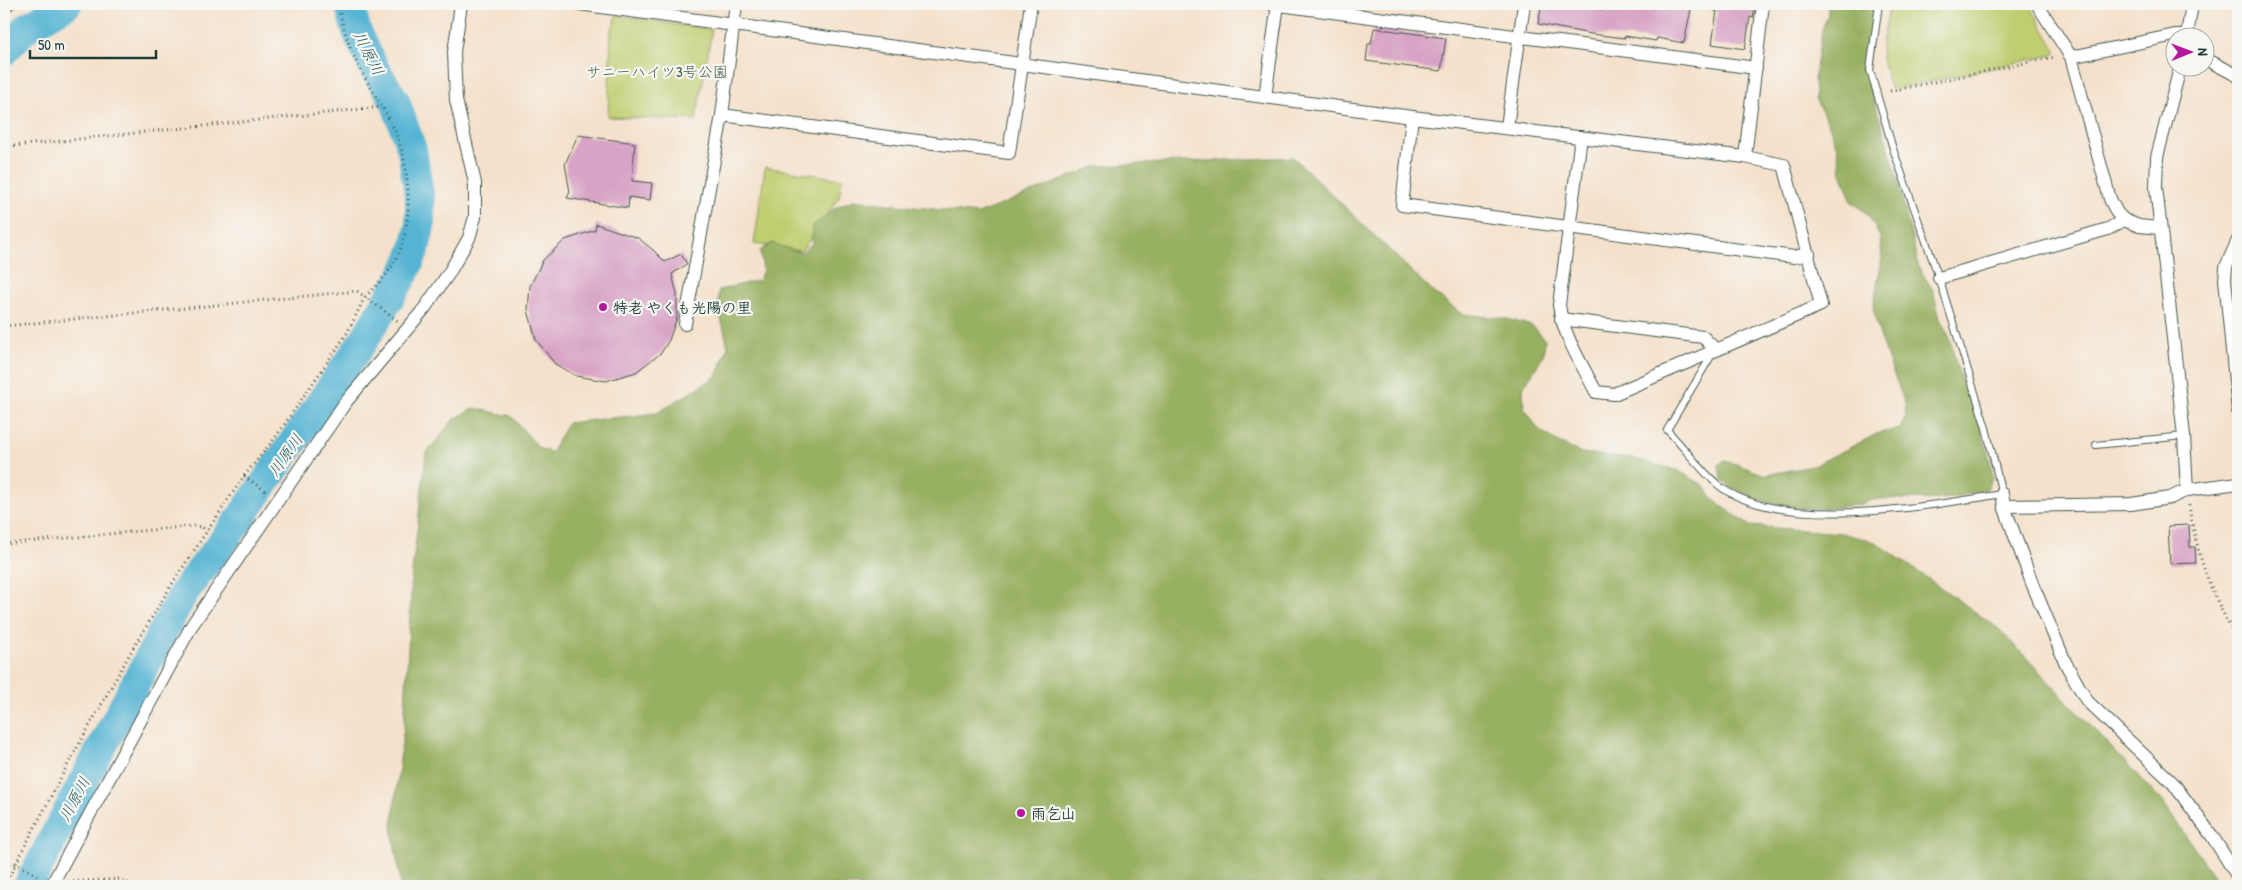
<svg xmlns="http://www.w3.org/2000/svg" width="2242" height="890" font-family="'Patrick Hand','Klee One',sans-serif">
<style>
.green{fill:#c0cd6f;stroke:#708552}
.forest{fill:#98b062;stroke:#5c764b}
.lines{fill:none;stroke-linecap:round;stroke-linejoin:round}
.river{stroke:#54b4d3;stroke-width:30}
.building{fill:#d8a4c6}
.lane-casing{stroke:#3f564b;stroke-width:8}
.street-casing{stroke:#3f564b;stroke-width:14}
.path{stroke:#3f564b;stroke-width:3;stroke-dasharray:1 4;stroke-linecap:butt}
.lane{stroke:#fff;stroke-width:6}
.street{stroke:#fff;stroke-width:12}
.poi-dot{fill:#b5179e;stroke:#f6f6f2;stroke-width:2}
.labels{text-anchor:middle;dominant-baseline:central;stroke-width:4.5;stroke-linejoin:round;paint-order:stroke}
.park-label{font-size:15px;fill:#3f5a40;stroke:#f6f6f2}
.poi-label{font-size:15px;font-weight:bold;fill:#1f3d34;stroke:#f6f6f2;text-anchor:start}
.water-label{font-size:16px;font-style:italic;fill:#2c5b5c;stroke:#f6f6f2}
</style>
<rect width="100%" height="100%" fill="#f6f6f2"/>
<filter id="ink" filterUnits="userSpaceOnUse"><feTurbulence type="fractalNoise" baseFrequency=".02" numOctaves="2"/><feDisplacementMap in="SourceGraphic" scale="10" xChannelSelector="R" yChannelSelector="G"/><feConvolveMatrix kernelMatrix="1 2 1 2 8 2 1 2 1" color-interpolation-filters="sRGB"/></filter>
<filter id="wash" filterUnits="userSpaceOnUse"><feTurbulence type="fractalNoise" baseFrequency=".0096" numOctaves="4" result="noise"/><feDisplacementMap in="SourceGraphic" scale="20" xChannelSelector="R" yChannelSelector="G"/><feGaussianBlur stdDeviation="1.12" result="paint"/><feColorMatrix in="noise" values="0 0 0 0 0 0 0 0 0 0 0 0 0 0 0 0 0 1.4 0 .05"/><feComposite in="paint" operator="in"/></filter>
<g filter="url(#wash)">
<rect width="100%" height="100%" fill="#f5e1cb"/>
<g class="green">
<path d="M1890,4h139l28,48 -4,3 -159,34 -4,-1 -8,-28 -1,-13z"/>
<path d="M617,15l95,15 -16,90 -88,-3 3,-86z"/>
<path d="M765,167l77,12 -3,18 -37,54 -48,-7z"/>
</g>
<g class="forest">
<path d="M1828,4h46l-8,71 28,90 25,103 14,22 7,29 9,17 12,45 17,37 12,42 3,17 -6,12c-16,4 -32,9 -49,10 -20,1 -40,-1 -60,0 -8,1 -15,5 -22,6 -40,6 -79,5 -115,-13 -15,-8 -21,-8 -22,-27l6,-5 40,15 48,-9 66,-33 21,-4 6,-14 -1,-11 -23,-61 -9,-35 9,-50 -2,-21 -12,-23 -16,-12 -11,-30 -4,-24 -8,-23 -14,-26 -1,-19 8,-51 6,-14z"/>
<path d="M1293,157l142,137 27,20 46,5 24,7 13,14 -2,16 -20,32 1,19 13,21 22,15 22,10 51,5 47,13 24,14 12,16 35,25 91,7 35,9 122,86 162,171 61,87h-1820l-9,-59 12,-101 8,-153 14,-119 27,-34 21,-12 37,8 29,33 12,3 15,-29 90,-10 60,-37 11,-29 -10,-42 1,-15 40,-10 4,-10 -3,-19 12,-8 30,10 10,-10v-16l23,-19 18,-8 125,14 119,-48z"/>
</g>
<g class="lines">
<g class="river">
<path d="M4,51l22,-23 41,-24"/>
<path d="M28,886l156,-294 53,-69 129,-186 38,-63 11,-25 5,-23v-25l-8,-51 -17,-49 -21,-33 -17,-36 -8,-28"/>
</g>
</g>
<g id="blocks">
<g class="building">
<path d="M1542,4h29l33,6 1,-6h87l-8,39 -27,-5 -1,3 -31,-5v2l-34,-4 -53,-10z"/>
<path d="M1715,4h40l-2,14 -3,-1 -5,32 -33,-5 5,-33h-3z"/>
<path d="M1374,28l72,10 -5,33 -75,-10 2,-17h3z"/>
<path d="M578,135l57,8 -3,38 20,2 -2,17 -21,-3 -1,11 -61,-10 3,-6 -5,-28z"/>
<path d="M596,224l42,14 14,11 13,13 16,-8 6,10 -15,10 5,20v24l-8,22 -8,13 -25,19 -30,9 -30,-5 -21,-12 -19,-24 -8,-30 2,-24 13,-26 22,-20 30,-10z"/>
<path d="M2189,525l1,22h5l1,16 -26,1 -2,-38z"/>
</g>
</g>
</g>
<g filter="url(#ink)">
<use href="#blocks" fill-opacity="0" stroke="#3f564b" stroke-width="1"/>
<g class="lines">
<defs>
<g id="lane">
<path d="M1713,353l-46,77c15,15 39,47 55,58 64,44 206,18 280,6l-16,-66 -47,-150 -46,-129 -23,-79 9,-66"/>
<path d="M2096,445l88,-9"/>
</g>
<g id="street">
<path d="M579,4l833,113 333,40 39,8 37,140 -207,89 -18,-2c-14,-28 -33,-56 -37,-87l22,-168"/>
<path d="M1272,4l484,64"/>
<path d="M2037,4l34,53 39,142 7,14 7,7"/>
<path d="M4,7l4,-3"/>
<path d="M2071,57l104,-22h12l5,-31"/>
<path d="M2204,58l34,18"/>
<path d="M2180,68l-23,89 -1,30 28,249 3,54 51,-7"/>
<path d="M1265,97l13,-93"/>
<path d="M722,115l287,38 22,-149"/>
<path d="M1412,117l-10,88 392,52 15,-3"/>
<path d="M1507,127l17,-123"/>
<path d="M1745,157l18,-153"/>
<path d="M2238,240l-12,27 -1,12 13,132"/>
<path d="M1939,278l169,-49 16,-9 15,6 20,2"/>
<path d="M1561,319l142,18 12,12"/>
<path d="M685,324l37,-209 14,-111"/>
<path d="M2002,494l2,12 127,-2 39,-6 17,-8"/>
<path d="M2004,506l28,77 34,81 21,37 86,82 39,53 26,41"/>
<path d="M51,886l141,-261 153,-222 79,-94 25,-36 20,-35 6,-21v-34l-19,-83 -2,-48 7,-48"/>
</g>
</defs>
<use href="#lane" class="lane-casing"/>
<use href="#street" class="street-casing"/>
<g class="path">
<path d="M337,4c6,20 11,42 21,61 12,24 29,46 39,71 13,32 17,92 -1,123 -8,15 -19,26 -31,38l33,24"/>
<path d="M1890,91l165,-34"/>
<path d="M4,147l378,-40"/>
<path d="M4,326l353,-35 8,6 -19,38 -71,103 -31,38 -67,100 -45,74 -64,114 -64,122"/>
<path d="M244,476l24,17"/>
<path d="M2189,505c8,51 22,91 49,134"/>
<path d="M4,544l189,-18 9,1 5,4"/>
<path d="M4,864l15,1 21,12"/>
<path d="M68,882l52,-3 8,4 2,3"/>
</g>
<use href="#lane" class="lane"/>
<use href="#street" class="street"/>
</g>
</g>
<g class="poi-dot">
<circle cx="603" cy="307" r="5"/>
<circle cx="1021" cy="813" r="5"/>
</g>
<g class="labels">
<g class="park-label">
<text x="657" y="71">サニーハイツ3号公園</text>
</g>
<g class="poi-label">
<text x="613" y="307">特老 やくも光陽の里</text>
<text x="1031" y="813">雨乞山</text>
</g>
<g class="water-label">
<text transform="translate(369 53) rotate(63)">川原川</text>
<text transform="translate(285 455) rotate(-55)">川原川</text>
<text transform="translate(74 799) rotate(-62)">川原川</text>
</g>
</g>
<rect width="2242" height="890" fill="none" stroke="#f6f6f2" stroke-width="20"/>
<g transform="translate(2190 52) rotate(89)"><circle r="24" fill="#f6f6f2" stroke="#a0aca6"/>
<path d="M0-4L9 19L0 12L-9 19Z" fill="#b5179e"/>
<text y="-8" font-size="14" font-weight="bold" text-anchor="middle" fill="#1f3d34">N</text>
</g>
<path d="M30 50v8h126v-8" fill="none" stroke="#1f3d34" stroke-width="2.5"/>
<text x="38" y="50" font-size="15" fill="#1f3d34" stroke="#f6f6f2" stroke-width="4" paint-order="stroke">50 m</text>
</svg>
